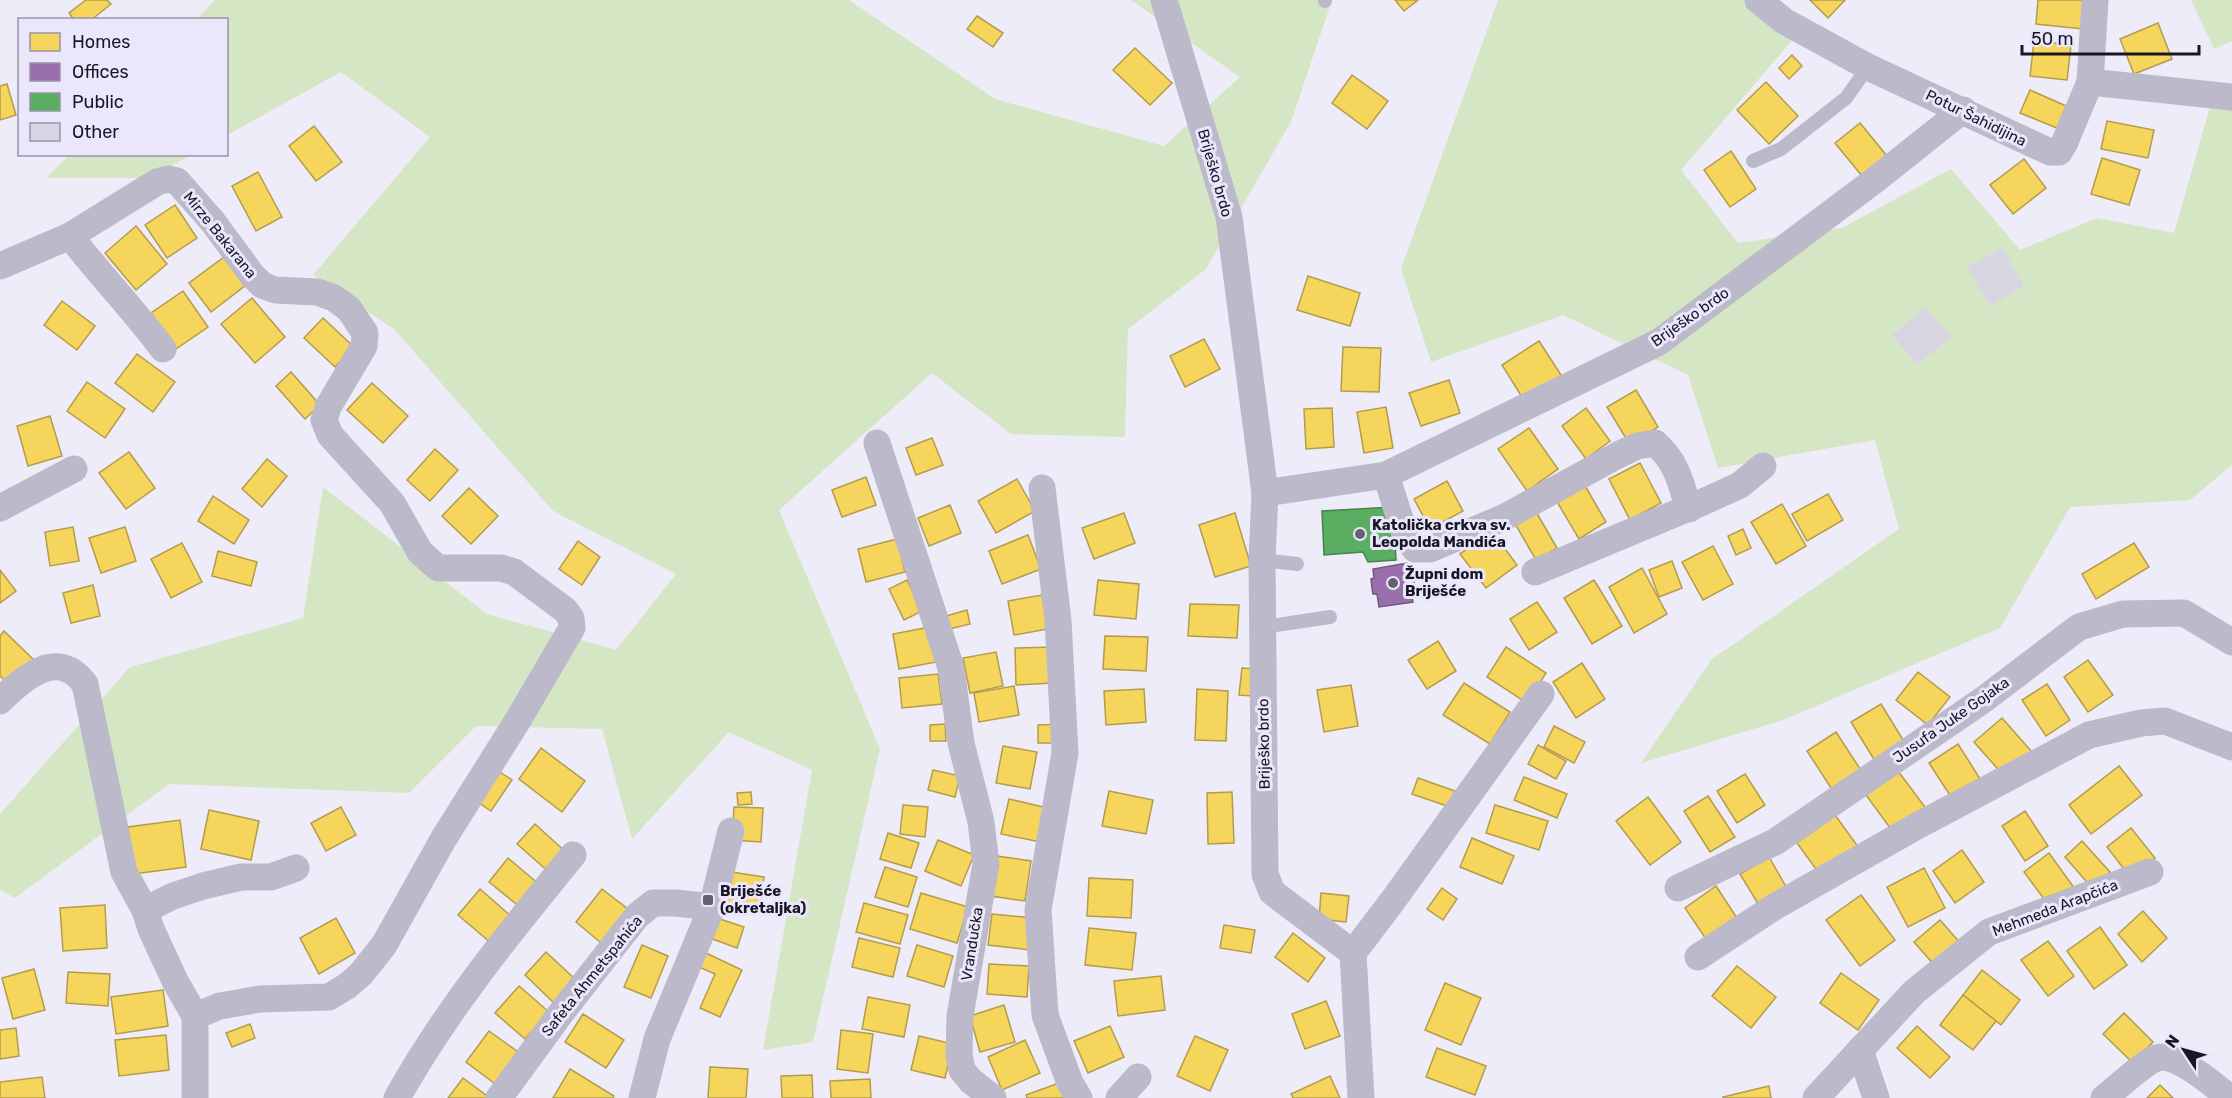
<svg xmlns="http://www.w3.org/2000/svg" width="2232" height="1098" font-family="Rubik,sans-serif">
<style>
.green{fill:#d5e6c4}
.homes{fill:#f6d55c;stroke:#b49c4b;stroke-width:1.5}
.offices{fill:#9970ab;stroke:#735582;stroke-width:1.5}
.public{fill:#5aae61;stroke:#47814f;stroke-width:1.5}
.building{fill:#d7d5e2;stroke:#d9d7e3;stroke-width:1.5}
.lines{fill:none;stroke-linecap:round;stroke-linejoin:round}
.service{stroke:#bcb9ca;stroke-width:14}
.minor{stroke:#bcb9ca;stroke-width:27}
.poi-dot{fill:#64626e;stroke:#eae7fd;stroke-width:2}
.labels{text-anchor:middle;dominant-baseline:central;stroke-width:6;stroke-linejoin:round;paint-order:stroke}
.street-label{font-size:15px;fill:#1a1724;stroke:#eae7fd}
.poi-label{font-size:15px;font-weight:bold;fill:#1a1724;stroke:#eae7fd;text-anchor:start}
</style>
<rect width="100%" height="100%" fill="#eeecf8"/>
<g class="green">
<path d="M215,0h634l146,99 169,47 76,-69 -109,-77h201l-41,122 -85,147 -78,60 -3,108 -114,-3 -79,-61 -153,137 101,239 -67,293 -50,8 49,-280 -83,-38 -97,107 -30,-110 -126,-3 -67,67 -240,-9 -154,114 -15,-8v-76l130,-147 173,-49 20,-131 164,127 129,36 60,-76 -123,-63 -159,-182 -81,-54 117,-138 -89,-65 -114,63 -1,-115 -29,-1z"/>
<path d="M1498,0h244l58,31 -119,139 57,73 104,-15 109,-59 69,81 77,-32 77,15 37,-130 21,1v361l-42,35 -120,7 -70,121 -217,92 -142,43 71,-104 187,-130 -24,-89 -157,28 -30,-93 -125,-60 -132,47 -30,-93z"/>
<path d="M2191,0h41v41l-18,8z"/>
<path d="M69,155h122l-42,23h-103z"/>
</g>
<g class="homes">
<path d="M86,0h21l4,4 -20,16h-17l-5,-7z"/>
<path d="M1395,0h23l-14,11z"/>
<path d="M1810,0h35l-17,18z"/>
<path d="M2038,0h48l-3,29 -47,-5z"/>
<path d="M977,16l26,17 -10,14 -26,-18z"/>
<path d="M2158,23l14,36 -38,15 -14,-35z"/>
<path d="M2034,41l37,4 -4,35 -37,-4z"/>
<path d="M1135,48l37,35 -22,22 -37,-35z"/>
<path d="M1792,55l10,11 -13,13 -10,-11z"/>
<path d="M1352,75l36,26 -21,28 -35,-26z"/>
<path d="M1766,82l32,34 -29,28 -32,-34z"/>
<path d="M7,84l9,31 -16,5v-34z"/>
<path d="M2030,90l36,16 -9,22 -37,-15z"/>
<path d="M2107,121l47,9 -6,28 -47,-9z"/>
<path d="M1860,123l27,33 -25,20 -27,-33z"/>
<path d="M314,126l28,36 -26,19 -27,-35z"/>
<path d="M1731,151l25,38 -26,18 -26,-37z"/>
<path d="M2102,158l38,12 -11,35 -38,-11z"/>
<path d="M2024,159l22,29 -33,26 -23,-29z"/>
<path d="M258,172l24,45 -26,14 -24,-45z"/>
<path d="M175,205l22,33 -30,20 -22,-33z"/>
<path d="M136,226l31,38 -31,26 -31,-37z"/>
<path d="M224,257l22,28 -35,27 -22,-29z"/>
<path d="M1308,276l52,17 -10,33 -53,-16z"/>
<path d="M183,291l25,36 -32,22 -25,-36z"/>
<path d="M252,298l33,39 -30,26 -34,-39z"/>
<path d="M62,301l33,25 -18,24 -33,-25z"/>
<path d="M323,318l31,29 -19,20 -31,-29z"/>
<path d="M1204,339l16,30 -35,18 -15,-31z"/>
<path d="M1539,341l24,37 -38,24 -23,-37z"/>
<path d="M1343,347l38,1 -2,44 -38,-1z"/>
<path d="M137,354l38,28 -22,30 -38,-29z"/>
<path d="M291,372l29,33 -15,14 -29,-33z"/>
<path d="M1449,380l11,33 -39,13 -12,-33z"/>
<path d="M87,382l38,27 -20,29 -38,-27z"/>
<path d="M372,383l36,33 -25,27 -36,-33z"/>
<path d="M1636,390l22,37 -28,18 -23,-38z"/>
<path d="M1386,407l7,41 -29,5 -7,-41z"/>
<path d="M1332,408l2,39 -28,2 -2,-40z"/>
<path d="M1586,408l24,33 -24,18 -24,-33z"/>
<path d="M50,416l12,40 -34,10 -11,-40z"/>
<path d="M1529,428l29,41 -31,22 -29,-42z"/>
<path d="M932,438l11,27 -27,10 -10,-27z"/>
<path d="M435,449l23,21 -28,31 -23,-21z"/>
<path d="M129,452l26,36 -29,21 -27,-36z"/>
<path d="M267,459l20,17 -25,31 -20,-18z"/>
<path d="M1640,463l21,40 -31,17 -21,-41z"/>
<path d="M866,477l10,28 -34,12 -10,-27z"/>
<path d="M1017,479l18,32 -39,22 -18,-32z"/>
<path d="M1447,481l16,30 -33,18 -16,-30z"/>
<path d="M1584,484l22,38 -27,17 -23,-39z"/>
<path d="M469,488l29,28 -27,28 -29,-28z"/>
<path d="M1828,494l15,26 -36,21 -15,-27z"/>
<path d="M213,496l36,24 -15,24 -36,-23z"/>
<path d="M1782,504l24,42 -30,18 -25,-42z"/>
<path d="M950,505l11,28 -32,13 -11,-28z"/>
<path d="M1535,510l22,38 -21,12 -22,-38z"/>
<path d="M1124,513l11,30 -41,16 -12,-31z"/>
<path d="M1235,513l16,53 -36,11 -16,-52z"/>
<path d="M73,527l6,34 -29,5 -5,-34z"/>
<path d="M125,527l11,34 -35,12 -12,-35z"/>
<path d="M1743,529l8,19 -15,7 -8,-19z"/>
<path d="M1492,531l25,34 -31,23 -26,-34z"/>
<path d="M1028,535l13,34 -39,15 -13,-33z"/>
<path d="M897,539l8,33 -39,10 -8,-33z"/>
<path d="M578,541l22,16 -18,28 -23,-16z"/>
<path d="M182,543l20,39 -31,16 -20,-39z"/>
<path d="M2134,543l15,24 -53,32 -14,-25z"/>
<path d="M1713,546l20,38 -30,16 -21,-38z"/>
<path d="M218,551l39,11 -6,24 -39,-10z"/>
<path d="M1672,561l10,27 -23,9 -10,-27z"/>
<path d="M1642,568l25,46 -33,19 -25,-46z"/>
<path d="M0,570l16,21 -16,12z"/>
<path d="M907,580l15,31 -18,9 -15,-31z"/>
<path d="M1098,580l41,4 -3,35 -42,-4z"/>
<path d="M1594,580l28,46 -30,18 -28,-46z"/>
<path d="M93,585l7,31 -29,7 -8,-30z"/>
<path d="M1042,595l6,34 -34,6 -6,-34z"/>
<path d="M1537,602l20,30 -28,18 -19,-31z"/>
<path d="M1190,604l49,1 -2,33 -49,-2z"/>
<path d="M967,610l3,14 -21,5 -3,-13z"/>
<path d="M930,627l6,35 -37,7 -6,-35z"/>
<path d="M4,631l31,30 -24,25 -11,-10v-40z"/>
<path d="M1105,636l43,1 -2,34 -43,-2z"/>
<path d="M1438,641l18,30 -29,18 -19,-29z"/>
<path d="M1052,647l1,36 -37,2 -1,-37z"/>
<path d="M1506,647l40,26 -19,30 -40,-26z"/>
<path d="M996,652l7,34 -33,7 -7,-35z"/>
<path d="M2088,660l25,35 -25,17 -24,-35z"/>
<path d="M1582,663l23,36 -29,19 -23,-36z"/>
<path d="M1242,668l13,1 -3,27 -13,-1z"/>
<path d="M1918,672l32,25 -22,28 -32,-25z"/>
<path d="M938,674l4,30 -40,4 -3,-30z"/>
<path d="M1464,683l46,29 -20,32 -47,-29z"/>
<path d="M2047,684l23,36 -24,16 -24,-36z"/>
<path d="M1351,685l7,41 -34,6 -7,-42z"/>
<path d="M1014,686l5,29 -40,7 -5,-29z"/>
<path d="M1144,689l2,33 -40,3 -2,-34z"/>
<path d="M1197,689l31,2 -2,50 -31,-1z"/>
<path d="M1881,704l24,39 -30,18 -24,-39z"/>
<path d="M2002,718l30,34 -28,24 -30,-34z"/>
<path d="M945,724l1,17h-16v-16z"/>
<path d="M1062,724v19h-24v-18z"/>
<path d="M1554,726l31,16 -11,21 -30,-16z"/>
<path d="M1836,732l26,40 -29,19 -26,-40z"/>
<path d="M1958,744l24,38 -29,18 -24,-37z"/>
<path d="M1538,745l28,16 -10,18 -28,-15z"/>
<path d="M1003,746l34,6 -7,37 -34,-6z"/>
<path d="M541,748l44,33 -23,31 -43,-33z"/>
<path d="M2119,766l23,29 -51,39 -22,-29z"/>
<path d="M933,770l27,6 -5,21 -27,-7z"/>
<path d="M1898,771l27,36 -32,25 -27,-37z"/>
<path d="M500,772l12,8 -21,31 -12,-8z"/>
<path d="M1745,774l20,31 -28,18 -20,-32z"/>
<path d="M1524,777l43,17 -10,24 -43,-18z"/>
<path d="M1418,778l37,13 -5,16 -38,-13z"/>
<path d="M1109,791l44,9 -7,34 -44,-8z"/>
<path d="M751,792l1,12 -14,1 -1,-12z"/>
<path d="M1232,792l2,51 -26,1 -1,-51z"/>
<path d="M1708,796l27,41 -25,15 -26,-41z"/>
<path d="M1648,797l33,45 -31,23 -34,-44z"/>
<path d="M1009,799l39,9 -7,34 -40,-8z"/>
<path d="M903,805l25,2 -3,30 -25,-3z"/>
<path d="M1495,805l53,16 -9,29 -53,-17z"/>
<path d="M341,807l15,28 -30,16 -15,-28z"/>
<path d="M734,807l29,1 -2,34 -29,-2z"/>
<path d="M209,810l50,11 -8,39 -50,-11z"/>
<path d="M2025,811l23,35 -23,15 -23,-35z"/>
<path d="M1835,815l24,33 -38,28 -24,-33z"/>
<path d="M180,820l6,47 -52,7 -6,-47z"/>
<path d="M535,824l32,29 -17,20 -33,-29z"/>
<path d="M2131,828l24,30 -25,19 -23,-30z"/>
<path d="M888,833l31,10 -8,25 -31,-9z"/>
<path d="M1472,838l42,18 -12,28 -42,-17z"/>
<path d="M938,840l36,15 -13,31 -36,-15z"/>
<path d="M2082,841l28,31 -18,16 -27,-31z"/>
<path d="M1962,850l22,32 -29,21 -22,-32z"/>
<path d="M2049,853l26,36 -25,18 -26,-35z"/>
<path d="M997,856l34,5 -6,40 -34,-5z"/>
<path d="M1769,857l19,33 -28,17 -20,-33z"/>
<path d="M508,858l32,27 -19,23 -32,-26z"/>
<path d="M885,867l32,10 -9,30 -33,-10z"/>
<path d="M1924,868l21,40 -37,19 -21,-40z"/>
<path d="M725,871l39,6 -5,36 -39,-6z"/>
<path d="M1089,878l44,2 -2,38 -44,-2z"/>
<path d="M1716,886l21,32 -31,21 -21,-31z"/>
<path d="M1442,888l15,11 -14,21 -16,-11z"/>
<path d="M480,889l33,29 -22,25 -33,-28z"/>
<path d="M602,889l31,24 -27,34 -30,-25z"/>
<path d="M921,893l47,14 -11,36 -47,-14z"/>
<path d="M1321,893l28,3 -3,26 -27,-3z"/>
<path d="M1861,895l34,45 -35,26 -34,-46z"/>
<path d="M864,903l44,12 -8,29 -44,-12z"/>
<path d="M105,905l2,43 -44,3 -3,-43z"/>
<path d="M2143,911l24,27 -25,24 -24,-28z"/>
<path d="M992,914l42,4 -4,32 -42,-5z"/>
<path d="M714,917l30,10 -7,21 -30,-11z"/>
<path d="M336,918l19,35 -36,21 -19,-36z"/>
<path d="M1940,920l22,25 -26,22 -22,-25z"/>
<path d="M1224,925l31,5 -4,23 -31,-5z"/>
<path d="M2100,927l27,38 -33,24 -27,-38z"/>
<path d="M1089,928l47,5 -4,37 -47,-5z"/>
<path d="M1293,933l32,25 -17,24 -33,-25z"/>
<path d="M859,938l41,10 -7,29 -41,-10z"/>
<path d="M2048,941l26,35 -26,20 -27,-36z"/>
<path d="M642,945l26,11 -17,42 -27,-11z"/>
<path d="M917,945l36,11 -9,31 -37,-11z"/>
<path d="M546,952l30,28 -22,23 -29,-28z"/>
<path d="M706,953l36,17 -22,47 -20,-9 15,-34 -16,-7z"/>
<path d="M989,964l40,2 -2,31 -40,-3z"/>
<path d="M1737,966l39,31 -25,31 -39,-32z"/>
<path d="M34,969l11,41 -32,9 -11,-41z"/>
<path d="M1982,970l38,30 -19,25 -38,-30z"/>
<path d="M68,972l42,2 -2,32 -42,-3z"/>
<path d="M1841,973l38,27 -21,30 -38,-27z"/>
<path d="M1161,976l4,34 -47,6 -4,-35z"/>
<path d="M1445,983l36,15 -20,47 -36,-15z"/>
<path d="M519,986l30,26 -24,27 -30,-26z"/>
<path d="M163,990l5,36 -52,8 -5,-37z"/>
<path d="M1963,995l33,26 -23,29 -33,-25z"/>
<path d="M868,997l42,8 -6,32 -42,-8z"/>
<path d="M1326,1001l14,35 -35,13 -13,-35z"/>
<path d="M1004,1005l11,37 -35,10 -10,-36z"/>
<path d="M2124,1013l29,29 -20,21 -30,-29z"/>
<path d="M583,1014l41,26 -18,28 -41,-26z"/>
<path d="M250,1024l5,14 -23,9 -6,-14z"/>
<path d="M1110,1026l14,31 -36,16 -14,-32z"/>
<path d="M1917,1026l33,31 -20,21 -33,-30z"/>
<path d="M16,1028l3,28 -19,3v-29z"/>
<path d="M841,1030l32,4 -5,39 -31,-4z"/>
<path d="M489,1031l32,23 -23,32 -32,-24z"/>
<path d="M166,1035l3,35 -50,6 -4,-36z"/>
<path d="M919,1036l34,8 -8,34 -34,-8z"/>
<path d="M1195,1036l33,14 -18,41 -33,-15z"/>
<path d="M1025,1040l15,33 -38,17 -14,-33z"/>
<path d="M1437,1048l49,18 -11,29 -49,-18z"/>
<path d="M710,1067l38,2 -2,29h-38z"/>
<path d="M570,1069l44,27 -1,2h-60z"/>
<path d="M812,1075l1,23h-31l-1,-22z"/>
<path d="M1330,1076l10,22h-47l-2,-4z"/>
<path d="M42,1077l3,21h-45v-16z"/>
<path d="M463,1078l27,20h-42z"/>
<path d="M870,1079l1,19h-40l-1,-17z"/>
<path d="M1062,1082l6,16h-41l-1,-3z"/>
<path d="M2160,1085l13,13h-26z"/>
<path d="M1769,1086l2,12h-48v-1z"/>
</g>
<path class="offices" d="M1407,563l2,10 3,-1 3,16h-4l2,14 -34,5 -2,-13h-4l-1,-6 -1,-9 3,-1 -1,-9z"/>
<path class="public" d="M1393,507l3,53 -28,2 -5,-10 -39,3 -2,-44z"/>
<g class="building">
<path d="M2002,248l21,38 -33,19 -22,-38z"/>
<path d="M1925,308l25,29 -33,27 -24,-29z"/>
</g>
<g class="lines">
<g class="service">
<path d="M1325,0v1"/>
<path d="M1753,161l28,-12 65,-51 22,-31"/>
<path d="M1262,560l35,4"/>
<path d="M1263,627l67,-10"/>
</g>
<g class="minor">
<path d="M1164,0l65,217 36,276 -3,67 3,314 7,18 81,61 8,145"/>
<path d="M1758,0l26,21 84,46 182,85h9l5,-8 26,-62 5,-82"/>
<path d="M2090,82l142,15"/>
<path d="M70,236c30,39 64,74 93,113"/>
<path d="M0,266l70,-30 87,-54 11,-3 9,2 36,41 39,53 10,10 13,5 42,2 17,6 15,11 16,24 -1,13 -36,61 -4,13 6,15 62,68 28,49 18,16h63l13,4 51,38 6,8 1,10 -54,92 -74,118 -60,107 -23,29 -14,12 -18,11 -69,2 -40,7 -25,10v82"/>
<path d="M877,443l74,225 10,75 20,79 5,42 -26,152 -1,39 3,15 9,11 22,17"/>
<path d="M1386,475l20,63 9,11h15l75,-32 113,-62 19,-9 18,-3c22,19 25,38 34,66"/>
<path d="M1042,488l16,132 7,133 -27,157 7,105 25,68 9,15"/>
<path d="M1265,493l121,-18 273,-133 216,-162 88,-70"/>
<path d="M0,508l74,-39"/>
<path d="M1535,572l168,-70 37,-17 23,-19"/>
<path d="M0,701c23,-23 58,-54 85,-17l39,188 21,38 6,19 24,52 20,35"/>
<path d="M1678,888l97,-46 208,-142 96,-73 44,-13 61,-1 48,29"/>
<path d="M145,910l28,-14 30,-10 38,-9h30l25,-9"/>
<path d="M1353,953l41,-54 147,-205"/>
<path d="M1698,957l76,-50 143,-81 172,-91 52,-12 24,-2 67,26"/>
<path d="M1860,1050l16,48"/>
<path d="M397,1098c49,-88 113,-166 176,-243"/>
<path d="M499,1098l62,-85 76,-97 16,-13h23l36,4"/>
<path d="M642,1098l15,-59 55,-132 19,-76"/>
<path d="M1119,1098l19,-21"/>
<path d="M1816,1098l98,-106 75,-60 161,-60"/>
<path d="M2104,1098c12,-9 40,-36 53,-40 19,-6 58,28 73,40"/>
</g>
</g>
<g class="poi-dot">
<circle cx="1360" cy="534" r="6"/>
<circle cx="1393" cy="583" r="6"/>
<rect x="702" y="894" width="12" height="12" rx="3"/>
</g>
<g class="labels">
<g class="street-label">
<text transform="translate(1976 118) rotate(26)">Potur Šahidijina</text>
<text transform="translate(1215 173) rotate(74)">Briješko brdo</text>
<text transform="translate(220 235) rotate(51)">Mirze Bakarana</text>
<text transform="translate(1690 317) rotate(-35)">Briješko brdo</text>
<text transform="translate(1951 720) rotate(-35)">Jusufa Juke Gojaka</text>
<text transform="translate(1264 744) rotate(-91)">Briješko brdo</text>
<text transform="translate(2055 908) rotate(-21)">Mehmeda Arapčića</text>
<text transform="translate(972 944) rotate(-81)">Vrandučka</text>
<text transform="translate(592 976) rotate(-51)">Safeta Ahmetspahića</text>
</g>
<g class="poi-label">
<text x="1372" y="525">Katolička crkva sv.<tspan x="1372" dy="17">Leopolda Mandića</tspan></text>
<text x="1405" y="574">Župni dom<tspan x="1405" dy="17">Briješće</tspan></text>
<text x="720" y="891">Briješće<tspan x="720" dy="17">(okretaljka)</tspan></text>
</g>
</g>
<rect x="18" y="18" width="210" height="138" fill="#eae7fd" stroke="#9794a6" stroke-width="1.5"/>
<rect x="30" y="33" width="30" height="18" fill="#f6d55c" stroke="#9794a6" stroke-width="1.5"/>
<text x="72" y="48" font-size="18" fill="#1a1724">Homes</text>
<rect x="30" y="63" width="30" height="18" fill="#9970ab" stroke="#9794a6" stroke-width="1.5"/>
<text x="72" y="78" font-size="18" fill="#1a1724">Offices</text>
<rect x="30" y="93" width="30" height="18" fill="#5aae61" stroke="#9794a6" stroke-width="1.5"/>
<text x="72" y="108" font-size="18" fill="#1a1724">Public</text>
<rect x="30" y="123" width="30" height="18" fill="#d7d5e2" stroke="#9794a6" stroke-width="1.5"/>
<text x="72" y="138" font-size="18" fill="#1a1724">Other</text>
<g transform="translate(2184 1050) rotate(306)" stroke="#eae7fd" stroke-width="4.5" paint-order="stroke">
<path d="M0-4.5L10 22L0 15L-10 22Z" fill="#1a1724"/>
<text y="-9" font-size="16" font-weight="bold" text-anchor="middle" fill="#1a1724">N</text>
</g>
<path d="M2022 45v9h177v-9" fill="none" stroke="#1a1724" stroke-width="3"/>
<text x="2031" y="45" font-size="18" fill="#1a1724" stroke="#eae7fd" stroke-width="4.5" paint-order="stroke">50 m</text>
</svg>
